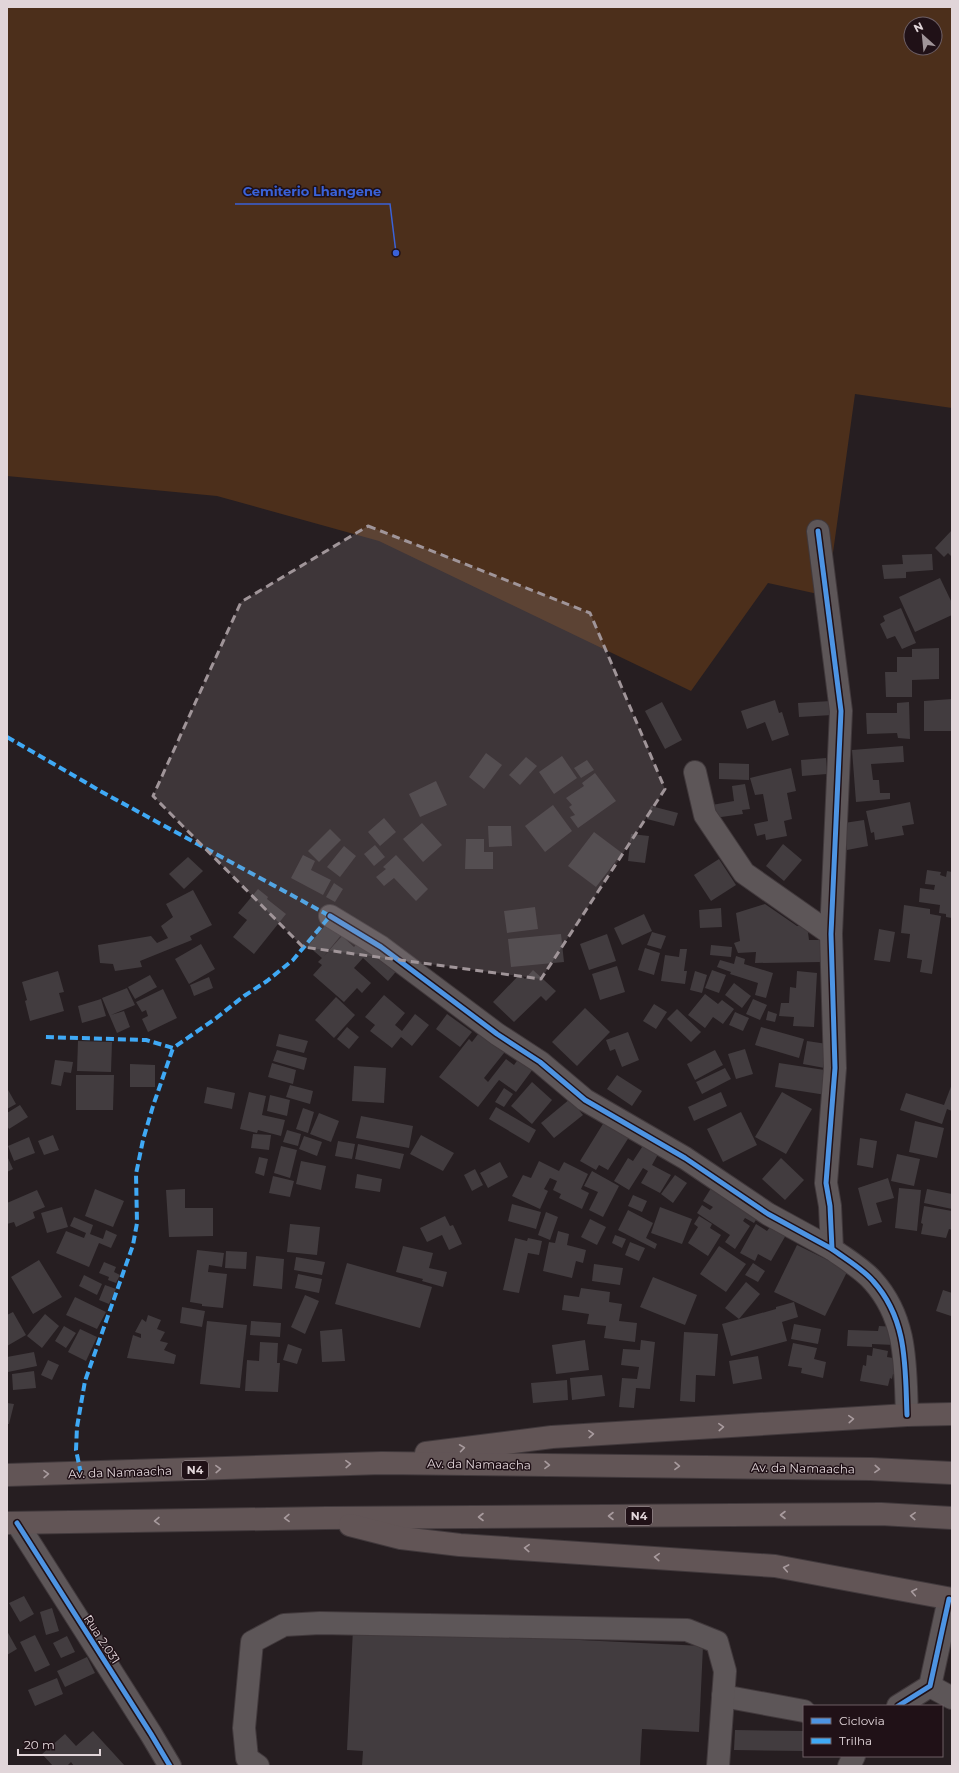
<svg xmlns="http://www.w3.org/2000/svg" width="959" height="1773" font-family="Montserrat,sans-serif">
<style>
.green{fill:#4c2f1b;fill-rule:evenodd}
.building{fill:#423c3f}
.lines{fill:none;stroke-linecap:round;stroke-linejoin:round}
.minor-casing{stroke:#41393c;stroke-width:24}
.highway-casing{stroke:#41393c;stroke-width:24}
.minor{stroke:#5d5658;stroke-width:22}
.highway{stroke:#625556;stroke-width:22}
.quiet{stroke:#3fa9f5;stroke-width:4;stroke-dasharray:8 4;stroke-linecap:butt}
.cycleway-casing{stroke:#201117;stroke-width:8}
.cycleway{stroke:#4d94e3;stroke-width:5}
.oneway{stroke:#a89b9e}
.marked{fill:#a09599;fill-opacity:0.2;stroke:#a09599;stroke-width:3;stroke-dasharray:8 5;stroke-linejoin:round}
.labels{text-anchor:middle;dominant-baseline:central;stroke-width:3;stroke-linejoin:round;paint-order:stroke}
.shield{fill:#201117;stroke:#a79a9f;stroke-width:1}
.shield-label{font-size:11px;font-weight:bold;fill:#e1d5d9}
.street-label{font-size:12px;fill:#e1d5d9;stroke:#201117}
.leader{fill:none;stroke:#3a62d8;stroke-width:1.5}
.callout-dot{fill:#3a62d8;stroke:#201117;stroke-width:1.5}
.callout-label{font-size:13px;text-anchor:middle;font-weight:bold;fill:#3a62d8;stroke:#201117;stroke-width:3;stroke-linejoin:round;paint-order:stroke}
</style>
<rect width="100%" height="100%" fill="#261e21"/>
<path class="green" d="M7,7h945v401l-97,-14 -28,202 -59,-13 -77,108 -312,-150 -162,-45 -210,-20zM911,24h24v24h-24z"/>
<g class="building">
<path d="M952,530v27l-4,-4 -4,4 -9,-9z"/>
<path d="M932,554l1,16 -27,2v6l-22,1 -2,-14 21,-1 -1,-9z"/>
<path d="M940,578l12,25v12l-37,17 -16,-35z"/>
<path d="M901,608l15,35 -14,6 -7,-13 -8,3 -7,-15 5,-3 -2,-5z"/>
<path d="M939,648v31l-27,1v17h-26l-1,-25h12v-15h15v-8z"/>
<path d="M952,699v32h-28v-30z"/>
<path d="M775,700l4,13 3,-1 7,23 -17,6 -7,-19 -18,7 -6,-18z"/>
<path d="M831,701l1,14 -33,2 -1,-14z"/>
<path d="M662,702l20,38 -17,9 -20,-38z"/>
<path d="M909,702l1,37 -12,-1 -1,-5 -30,1 -1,-21h31v-10z"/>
<path d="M903,746l1,16 -33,2 2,16h6l1,13h10v6l-34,3 -4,-52z"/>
<path d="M486,753l16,12 -18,24 -15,-12z"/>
<path d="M562,756l15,22 -23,16 -15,-22z"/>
<path d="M526,757l11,9 -17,19 -11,-10z"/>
<path d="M826,758l1,16 -25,2 -1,-16z"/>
<path d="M587,760l7,10 -13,8 -7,-10z"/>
<path d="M719,763l30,1v16l-30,-1z"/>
<path d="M791,768l5,23 -9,2 5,26 -8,2 3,15 -21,4 -1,-6 -8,2 -3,-12 14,-3 -5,-27 -8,1 -5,-17z"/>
<path d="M595,773l21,28 -38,27 -8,-11 5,-2 -6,-8 3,-2 -6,-7 18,-12 -2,-3z"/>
<path d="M436,781l11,24 -27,12 -11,-23z"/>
<path d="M745,784l5,25 -8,1 1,4 -29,4 -2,-13 22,-4 -2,-15z"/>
<path d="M910,802l4,22 -12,2 2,9 -29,5 -1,-8 -3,1 -5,-22z"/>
<path d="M553,805l19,26 -27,21 -20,-26z"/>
<path d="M651,806l27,7 -4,13 -27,-7z"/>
<path d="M384,818l12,14 -16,14 -12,-14z"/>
<path d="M864,820l4,26 -21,4 -3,-27z"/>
<path d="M422,823l20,22 -19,17 -20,-23z"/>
<path d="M488,826h23l1,20 -23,1z"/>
<path d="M330,829l11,11 -22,22 -11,-11z"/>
<path d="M594,832l28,21 -26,34 -28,-21z"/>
<path d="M631,834l18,2 -4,27 -17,-2z"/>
<path d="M466,839h18v13h9v17h-28z"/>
<path d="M783,844l19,16 -18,21 -18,-15z"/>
<path d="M375,845l10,12 -11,9 -10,-12z"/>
<path d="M344,846l12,10 -16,21 -13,-10z"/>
<path d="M303,855l12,6 -4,9 20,10 -8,15 -32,-17z"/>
<path d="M396,855l32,34 -12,12 -22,-23 -10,8 -8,-9 10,-8 -3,-2z"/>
<path d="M188,857l15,14 -19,18 -15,-15z"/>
<path d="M719,859l17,26 -25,16 -17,-26z"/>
<path d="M927,870l14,2 -1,3 6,2 1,-6 5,1v46l-6,-1v-3l-7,-1 1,-8 -21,-3 1,-14 14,2 1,-5 -10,-1z"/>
<path d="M334,883l9,6 -8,13 -9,-5z"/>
<path d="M258,889l10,8 -1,2 19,15 -32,40 -21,-17 14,-17 -9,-7z"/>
<path d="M193,890l19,35 -22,11 2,4 -52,21 2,6 -27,4 -2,-7 -13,-1 -2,-18 53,-9 6,7 11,-5 -7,-12 12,-9 -7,-13z"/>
<path d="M765,904l32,22 10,-1 2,15h11l1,22 -66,1 1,-11 -18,1 -4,-10 6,-2 -4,-28z"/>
<path d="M904,905l26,4v5l11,2 -9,58 -12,-2 2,-12 -15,-2 3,-24 -9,-1z"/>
<path d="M535,907l3,22 -31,4 -3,-22z"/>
<path d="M721,908l1,19 -22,1 -1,-18z"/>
<path d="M644,914l8,17 -30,14 -8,-17z"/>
<path d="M328,922l14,12 -18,22 18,-20 12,11 9,-10 36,31 -11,13 -25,-23 -9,10 17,15 -9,10 -5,-5 -13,14 -31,-27 9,-10 -4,-3 4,-4 -14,-12z"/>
<path d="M879,929l16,3 -5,30 -16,-2z"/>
<path d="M652,932l14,4 -5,13 -14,-4z"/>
<path d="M561,934l3,28 -53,5 -3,-28z"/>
<path d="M607,934l9,27 -27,9 -9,-26z"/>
<path d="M201,944l14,25 -26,15 -14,-25z"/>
<path d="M711,945l21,2 -1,10 -21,-2z"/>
<path d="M645,948l15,5 -6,22 -16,-5z"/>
<path d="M680,949h7l-3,22h3l-2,13 -24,-3 4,-26 14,2z"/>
<path d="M736,956l9,3 -1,5 29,9 -7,25 -11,-3 3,-12 -28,-9 1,-2 -14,-5 3,-7 14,4z"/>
<path d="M617,966l8,26 -25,8 -8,-26z"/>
<path d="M533,970l23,21 -10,10 -5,-5 -27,26 -21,-20 27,-28 5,5z"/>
<path d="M712,970l14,5 -7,18 -14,-5z"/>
<path d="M58,971l6,21 -5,1 5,18 -34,10 -5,-20 2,-1 -5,-18z"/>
<path d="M695,971l12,4 -5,18 -12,-3z"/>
<path d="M797,971l20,2 -3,54 -21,-1 1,-9 -15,-1 2,-13h8l1,-16 6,1z"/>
<path d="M150,975l7,12 -22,12 -7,-12z"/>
<path d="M209,977l4,11 -19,8 -4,-11z"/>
<path d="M734,983l17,13 -9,12 -17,-13z"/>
<path d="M127,988l8,17 -24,10 13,-4 6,16 -13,6 -15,-35z"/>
<path d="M163,989l14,29 -29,14 -6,-13 6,-3 -2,-6 -4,2 -6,-10z"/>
<path d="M705,994l13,10 4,-4 12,9 -11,15 -10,-7 -8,11 -17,-13z"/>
<path d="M384,995l21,18 -10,12 7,6 13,-17 14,11 -17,21 -11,-9 -9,11 -22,-17 5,-6 -10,-8z"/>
<path d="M336,997l19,18 -21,23 -19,-18z"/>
<path d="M101,999l5,17 -24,7 -4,-17z"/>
<path d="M753,999l14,6 -7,15 -14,-6z"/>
<path d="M654,1004l13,8 -11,17 -13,-8z"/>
<path d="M585,1008l25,24 -33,34 -25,-24z"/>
<path d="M677,1009l24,23 -10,10 -24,-23z"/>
<path d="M768,1011l9,3 -2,8 -9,-2z"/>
<path d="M735,1012l14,6 -6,13 -14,-6z"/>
<path d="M447,1014l25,18 -12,15 -24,-18z"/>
<path d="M347,1027l12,10 -10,12 -12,-10z"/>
<path d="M761,1027l43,12 -5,19 -44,-13z"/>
<path d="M482,1029l26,19 -24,30 4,4 18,-23 8,6 5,-7 14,11 -17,23 -17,-12 -21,27 -39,-30 30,-38 3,3z"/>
<path d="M628,1032l11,28 -17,7 -7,-18 -5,2 -4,-11z"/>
<path d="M279,1034l29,7 -4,12 -28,-7z"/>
<path d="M78,1041l34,1 -1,30 -34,-1z"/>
<path d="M807,1041l27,4 -4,24 -27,-5z"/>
<path d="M745,1049l8,25 -17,5 -8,-25z"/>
<path d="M277,1050l30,8 -3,12 -31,-9z"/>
<path d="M715,1050l8,15 -28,15 -8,-16z"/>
<path d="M55,1060l18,2 -2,11 -7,-1 -3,14 -10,-2z"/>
<path d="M272,1063l24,7 -3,14 -25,-7z"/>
<path d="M779,1063l52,8 -5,24 -51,-8z"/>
<path d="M130,1064l25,1v22h-25z"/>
<path d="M354,1066l32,2 -2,35 -32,-2z"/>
<path d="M725,1068l6,11 -29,15 -6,-12z"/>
<path d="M76,1075h38l-1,35h-37z"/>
<path d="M617,1075l25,16 -10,15 -25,-17z"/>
<path d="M532,1082l20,18 -20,24 -21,-18z"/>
<path d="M952,1084v27l-5,-2 -5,15 -42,-14 6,-17 38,12z"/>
<path d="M290,1085l23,6 -3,13 -24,-7z"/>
<path d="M207,1087l28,6 -3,16 -28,-6z"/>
<path d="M7,1088l9,16 -9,5z"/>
<path d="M504,1088l9,6 -9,13 -9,-5z"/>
<path d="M249,1092l17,4 -4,19 23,5 -4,16 -23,-6 -1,3 -17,-4z"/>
<path d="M721,1092l6,14 -33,15 -6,-14z"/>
<path d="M782,1092l30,17 -26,45 -31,-17z"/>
<path d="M270,1095l20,5 -3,16 -20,-5z"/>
<path d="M570,1099l13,16 -29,23 -13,-15z"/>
<path d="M20,1105l8,12 -19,12 -2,-3v-13z"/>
<path d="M496,1107l40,23 -7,13 -40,-24z"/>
<path d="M303,1108l11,4 -6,21 -12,-4z"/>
<path d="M741,1112l16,33 -34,17 -16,-33z"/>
<path d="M319,1113l20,8 -8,21 -21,-8z"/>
<path d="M361,1116l52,10 -4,22 -53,-10z"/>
<path d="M606,1119l25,15 -23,36 -9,-5 -3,5 -16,-9z"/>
<path d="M915,1121l29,7 -7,30 -28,-6z"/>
<path d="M287,1130l14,4 -3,12 -15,-4z"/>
<path d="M253,1134l18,1 -2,15 -18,-2z"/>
<path d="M53,1135l6,15 -15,5 -6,-14z"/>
<path d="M421,1135l33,18 -11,18 -33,-17z"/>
<path d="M304,1136l18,6 -5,14 -18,-7z"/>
<path d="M29,1137l6,16 -21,8 -6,-15z"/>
<path d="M860,1138l17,3 -4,27 -16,-3z"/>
<path d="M338,1141l17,3 -3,15 -17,-3z"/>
<path d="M646,1141l15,8 -9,16 19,10 -11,18 -19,-10 7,-12 -5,-3 -14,22 -15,-9 14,-23 5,3z"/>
<path d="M358,1144l46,10 -4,15 -45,-10z"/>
<path d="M281,1146l16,4 -7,28 -16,-5z"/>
<path d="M897,1154l23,5 -6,27 -23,-5z"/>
<path d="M7,1156l6,13 -6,3z"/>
<path d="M259,1157l9,2 -4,17 -9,-3z"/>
<path d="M781,1158l23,22 -19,20 -23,-21z"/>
<path d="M301,1161l25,5 -5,24 -25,-6z"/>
<path d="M539,1161l20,10 5,-9 24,12 -7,15 8,4 -7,16 -23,-11 2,-4 -8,-4 4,-9 -7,-3 -6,11 4,2 -8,18 -28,-13 11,-21 8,3z"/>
<path d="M500,1162l8,15 -20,11 -8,-15z"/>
<path d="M475,1169l8,16 -11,6 -8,-16z"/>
<path d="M592,1171l27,15 -16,31 -14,-7 9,-18 -14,-6z"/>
<path d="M357,1174l25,5 -2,13 -25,-4z"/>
<path d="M675,1175l12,8 -14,20 -12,-9z"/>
<path d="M273,1176l21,5 -4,16 -21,-4z"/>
<path d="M888,1178l6,20 -18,5 6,19 -14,4 -10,-38z"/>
<path d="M713,1185l48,27 -7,11 -9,-5 -2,3 7,5 -15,23 -10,-7 5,-7 -33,-22 5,-8 8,5 3,-3 -10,-6z"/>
<path d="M899,1188l22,2 -4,41 -22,-3z"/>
<path d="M95,1189l29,12 -11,26 -28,-11z"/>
<path d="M185,1189v19h28v28l-44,1 -3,-47z"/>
<path d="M927,1189l25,5v15l-28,-6z"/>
<path d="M37,1190l8,17 -12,5 2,6 -19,9 -2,-5 -7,2v-21z"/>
<path d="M633,1195l14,6 -5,11 -14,-6z"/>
<path d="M512,1204l29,8 -5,17 -28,-8z"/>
<path d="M924,1206l28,5v19l-3,-1 -3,9 -25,-4 2,-10 -2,-1z"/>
<path d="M62,1207l6,20 -21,6 -6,-20z"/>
<path d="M660,1207l32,12 -10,25 -31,-11z"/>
<path d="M628,1210l25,13 -7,15 11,6 -2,5 -37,-19z"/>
<path d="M546,1212l12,5 -8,23 -12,-5z"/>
<path d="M445,1216l5,10 3,-1 9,19 -13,6 -7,-15 -15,7 -7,-14z"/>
<path d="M699,1216l13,8 -2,4 11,7 -13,21 -20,-13 10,-16 -4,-3z"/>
<path d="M74,1217l19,8 -3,9 13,5 3,-9 11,5 -6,13 -12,-5 -10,24 -33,-14 10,-22 18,7 2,-5 -16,-7z"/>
<path d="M590,1219l16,8 -9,18 -16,-8z"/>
<path d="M290,1224l30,3 -3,28 -30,-3z"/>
<path d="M756,1224l11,7 3,-4 16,8 -15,26 -13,-7 -3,7 -15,-8z"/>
<path d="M558,1231l11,3 -2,11 19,5 -3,13 -7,-2 -4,17 -29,-7 6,-29 6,1z"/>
<path d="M615,1235l11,4 -4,9 -10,-5z"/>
<path d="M515,1238l12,3 1,-3 14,3 -3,14 -11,-2 -9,40 -16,-3z"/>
<path d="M630,1242l15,6 -6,13 -14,-6z"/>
<path d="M797,1245l51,25 -23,46 -51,-24z"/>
<path d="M403,1246l30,7 -4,15 18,4 -4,15 -21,-6 1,-2 -27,-7z"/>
<path d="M719,1246l27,18 -20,28 -26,-18z"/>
<path d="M197,1250l27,3 -2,14 -13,-2 -1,7 19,2 -4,34 -21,-2v-2l-12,-2z"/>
<path d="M226,1251l21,1 -1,17 -21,-1z"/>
<path d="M256,1256l28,3 -2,30 -29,-3z"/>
<path d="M296,1257l29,5 -3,13 -28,-5z"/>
<path d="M39,1260l23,37 -29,17 -22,-37z"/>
<path d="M104,1262l12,5 -2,5 6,3 -4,8 -8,-3 1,-3 -10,-4z"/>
<path d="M347,1263l85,24 -12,41 -85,-24z"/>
<path d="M753,1263l12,8 -7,11 -13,-7z"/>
<path d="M594,1264l29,4 -3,17 -28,-4z"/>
<path d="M298,1274l24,5 -3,14 -24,-5z"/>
<path d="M84,1275l18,9 -5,11 -18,-9z"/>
<path d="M653,1277l44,18 -12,30 -45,-18z"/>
<path d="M746,1282l14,12 -21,25 -14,-11z"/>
<path d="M105,1285l11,4 -7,15 -10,-4z"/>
<path d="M581,1288l29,4 -1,10 13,2 -3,17 18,2 -2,19 -31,-4 2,-12 -19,-2 2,-10 -27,-4 2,-15 15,2z"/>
<path d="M943,1290l9,3 -1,23 -15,-5z"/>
<path d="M305,1295l14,6 -14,33 -14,-7z"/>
<path d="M75,1297l31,15 -9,17 -31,-14z"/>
<path d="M794,1302l4,15 -16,5 5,19 -56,15 -9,-32 54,-15v-2z"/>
<path d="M182,1307l23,4 -3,16 -22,-4z"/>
<path d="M13,1312l13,23 -19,11v-31z"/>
<path d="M45,1314l14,12 -17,22 -15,-12z"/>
<path d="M148,1315l13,5 -4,9 8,3 -5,9 8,2 -4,7 12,5 -2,9 -47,-6 6,-23 8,3v-4l-6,-2 7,-13 4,3z"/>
<path d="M207,1321l40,4 -7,63 -40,-4z"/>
<path d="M251,1321l30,2 -1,14 -30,-2z"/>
<path d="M794,1324l27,5 -3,15 -27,-5z"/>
<path d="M64,1326l12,7 -10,15 -11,-7z"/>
<path d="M879,1326l16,1 -1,18 -22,-1v3l-25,-1 1,-16 30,1z"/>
<path d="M80,1329l17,8 -11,24 -18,-9z"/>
<path d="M342,1329l3,32 -23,1 -2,-31z"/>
<path d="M684,1332l34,2 -3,42 -19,-1 -1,27 -15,-1z"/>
<path d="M585,1340l4,30 -33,4 -4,-29z"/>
<path d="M641,1340l14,2 -5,47 -14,-1 -2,20 -15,-1 3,-29 15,1 2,-12 -18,-2 2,-16 17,1z"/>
<path d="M260,1342l18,1 -1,20h3l-2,29 -33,-1 2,-31 12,1z"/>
<path d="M793,1343l24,5 -3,11 12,3 -3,16 -22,-5 1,-5 -14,-2z"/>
<path d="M288,1344l14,5 -5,15 -14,-4z"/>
<path d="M873,1348l15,3 -1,6 12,2 -3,15h-3l-1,5 -2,-1 -2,8 -28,-5 3,-16 3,1 1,-11 5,1z"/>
<path d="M34,1352l3,14 -29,6 -1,-15z"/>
<path d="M758,1356l4,23 -29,5 -4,-23z"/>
<path d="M48,1360l11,5 -7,15 -11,-5z"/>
<path d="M34,1371l2,17 -23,2 -1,-16z"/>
<path d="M602,1375l3,21 -33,4 -2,-22z"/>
<path d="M567,1380l1,20 -35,3 -2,-20z"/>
<path d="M7,1403l7,1 -5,20h-2z"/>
<path d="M24,1596l10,18 -14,8 -11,-19z"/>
<path d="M52,1608l7,23 -13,4 -6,-23z"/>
<path d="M353,1629l350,17 -4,86 -57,-3 -2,37h-278l1,-15 -16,-1z"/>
<path d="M7,1631l10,18 -10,6z"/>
<path d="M35,1635l15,30 -15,7 -15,-30z"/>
<path d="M67,1636l8,16 -14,6 -8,-15z"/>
<path d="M87,1657l8,16 -30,14 -8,-16z"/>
<path d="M57,1678l6,16 -28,12 -7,-16z"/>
<path d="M735,1730l69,1v20l-70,-1z"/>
<path d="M93,1731l32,35h-51l-3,-4 -4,4h-14l-11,-12 23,-20 11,12z"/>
</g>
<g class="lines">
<defs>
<g id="minor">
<path d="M818,531l23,180 -10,223 4,134 -9,115 4,23 2,43c12,9 31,20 41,32 35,39 32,86 34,134"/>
<path d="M695,772l10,43 39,58 87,61"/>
<path d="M330,916l51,31 116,87 43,28 45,38 100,58 83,56 64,35"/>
<path d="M17,1523l134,211 19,32"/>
<path d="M930,1686l22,12"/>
<path d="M723,1696l81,15"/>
<path d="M898,1706l32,-20 19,-87"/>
<path d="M258,1766l-11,-8 -3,-30 8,-86 32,-17 36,-2 367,7 30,12 8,29 -7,95"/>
<path d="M849,1766l5,-10"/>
</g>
<g id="highway">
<path d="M426,1453l126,-16 355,-22 45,-1"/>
<path d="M7,1475l375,-12 489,6 81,4"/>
<path d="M7,1523l319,-5 555,-4 71,4"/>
<path d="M350,1525l51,13 59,7 315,21 177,33"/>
</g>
</defs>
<use href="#minor" class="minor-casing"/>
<use href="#highway" class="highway-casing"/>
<use href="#minor" class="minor"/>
<use href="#highway" class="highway"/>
<g class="quiet">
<path d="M7,737l95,55 228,124 -37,44 -26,21 -23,15 -29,23 -42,29 -27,-8 -102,-3"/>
<path d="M81,1474l-5,-24 1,-23 8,-46 48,-136 4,-22 -1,-49 7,-34 10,-34 20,-58"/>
</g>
<defs>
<g id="cycleway">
<path d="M818,531l23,180 -10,223 4,134 -9,115 4,23 2,43c12,9 31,20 41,32 35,39 32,86 34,134"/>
<path d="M330,916l51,31 116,87 43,28 45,38 100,58 83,56 64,35"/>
<path d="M17,1523l134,211 19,32"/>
<path d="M898,1706l32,-20 19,-87"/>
</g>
</defs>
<use href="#cycleway" class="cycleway-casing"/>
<use href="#cycleway" class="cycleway"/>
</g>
<defs><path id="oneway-chevron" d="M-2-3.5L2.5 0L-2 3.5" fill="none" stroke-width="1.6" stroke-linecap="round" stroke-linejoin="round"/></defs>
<g class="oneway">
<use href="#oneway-chevron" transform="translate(851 1419) rotate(-4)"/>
<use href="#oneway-chevron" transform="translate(721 1427) rotate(-3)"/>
<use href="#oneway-chevron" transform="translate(591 1434) rotate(-3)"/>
<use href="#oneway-chevron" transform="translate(462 1448) rotate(-8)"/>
<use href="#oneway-chevron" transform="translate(348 1464) rotate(-2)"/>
<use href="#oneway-chevron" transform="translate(547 1465) rotate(1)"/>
<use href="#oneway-chevron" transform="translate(677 1466) rotate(1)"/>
<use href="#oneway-chevron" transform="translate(218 1469) rotate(-2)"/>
<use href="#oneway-chevron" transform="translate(877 1469) rotate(3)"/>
<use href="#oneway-chevron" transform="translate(46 1474) rotate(-1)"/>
<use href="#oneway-chevron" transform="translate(783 1515) rotate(180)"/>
<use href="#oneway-chevron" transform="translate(611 1516) rotate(180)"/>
<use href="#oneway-chevron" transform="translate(913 1516) rotate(-177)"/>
<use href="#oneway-chevron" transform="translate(481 1517) rotate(180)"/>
<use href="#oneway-chevron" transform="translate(287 1518) rotate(179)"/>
<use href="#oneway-chevron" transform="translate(157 1521) rotate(179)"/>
<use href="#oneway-chevron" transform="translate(527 1548) rotate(-177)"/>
<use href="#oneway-chevron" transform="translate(657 1557) rotate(-176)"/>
<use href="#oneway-chevron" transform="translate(786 1568) rotate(-169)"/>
<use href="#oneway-chevron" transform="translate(914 1592) rotate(-169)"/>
</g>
<path class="marked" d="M368,526l222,87 75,176 -124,190 -238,-32 -150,-151 88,-194z"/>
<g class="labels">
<g class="shield">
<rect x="182" y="1461" width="26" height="18" rx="3"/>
<rect x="626" y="1507" width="26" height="18" rx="3"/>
</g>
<g class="shield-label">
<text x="195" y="1470">N4</text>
<text x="639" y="1516">N4</text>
</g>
<g class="street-label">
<text transform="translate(479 1464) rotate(1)">Av. da Namaacha</text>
<text transform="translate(803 1468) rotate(1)">Av. da Namaacha</text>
<text transform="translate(120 1472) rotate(-2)">Av. da Namaacha</text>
<text transform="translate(102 1639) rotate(57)">Rua 2.031</text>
</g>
</g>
<path class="leader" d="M396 253L390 204H235"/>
<circle class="callout-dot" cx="396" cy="253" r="4"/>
<g class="callout-label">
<text x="312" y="196">Cemiterio Lhangene</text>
</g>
<rect width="959" height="1773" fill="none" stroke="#e1d5d9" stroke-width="16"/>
<rect x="803" y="1705" width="140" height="52" fill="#201117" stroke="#6d5f65"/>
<rect x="811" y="1718" width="20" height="6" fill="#4d94e3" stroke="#6d5f65"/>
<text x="839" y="1725" font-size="12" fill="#e1d5d9">Ciclovia</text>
<rect x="811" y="1738" width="20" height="6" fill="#3fa9f5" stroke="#6d5f65"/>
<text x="839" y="1745" font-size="12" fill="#e1d5d9">Trilha</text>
<g transform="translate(923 36) rotate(333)"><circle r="19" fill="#201117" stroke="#6d5f65"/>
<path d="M0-3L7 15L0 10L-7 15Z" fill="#a09599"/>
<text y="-6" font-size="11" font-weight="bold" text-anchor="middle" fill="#e1d5d9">N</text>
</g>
<path d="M18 1749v6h82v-6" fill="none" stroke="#e1d5d9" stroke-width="2"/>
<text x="24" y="1749" font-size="12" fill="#e1d5d9" stroke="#201117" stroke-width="3" paint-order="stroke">20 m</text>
</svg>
